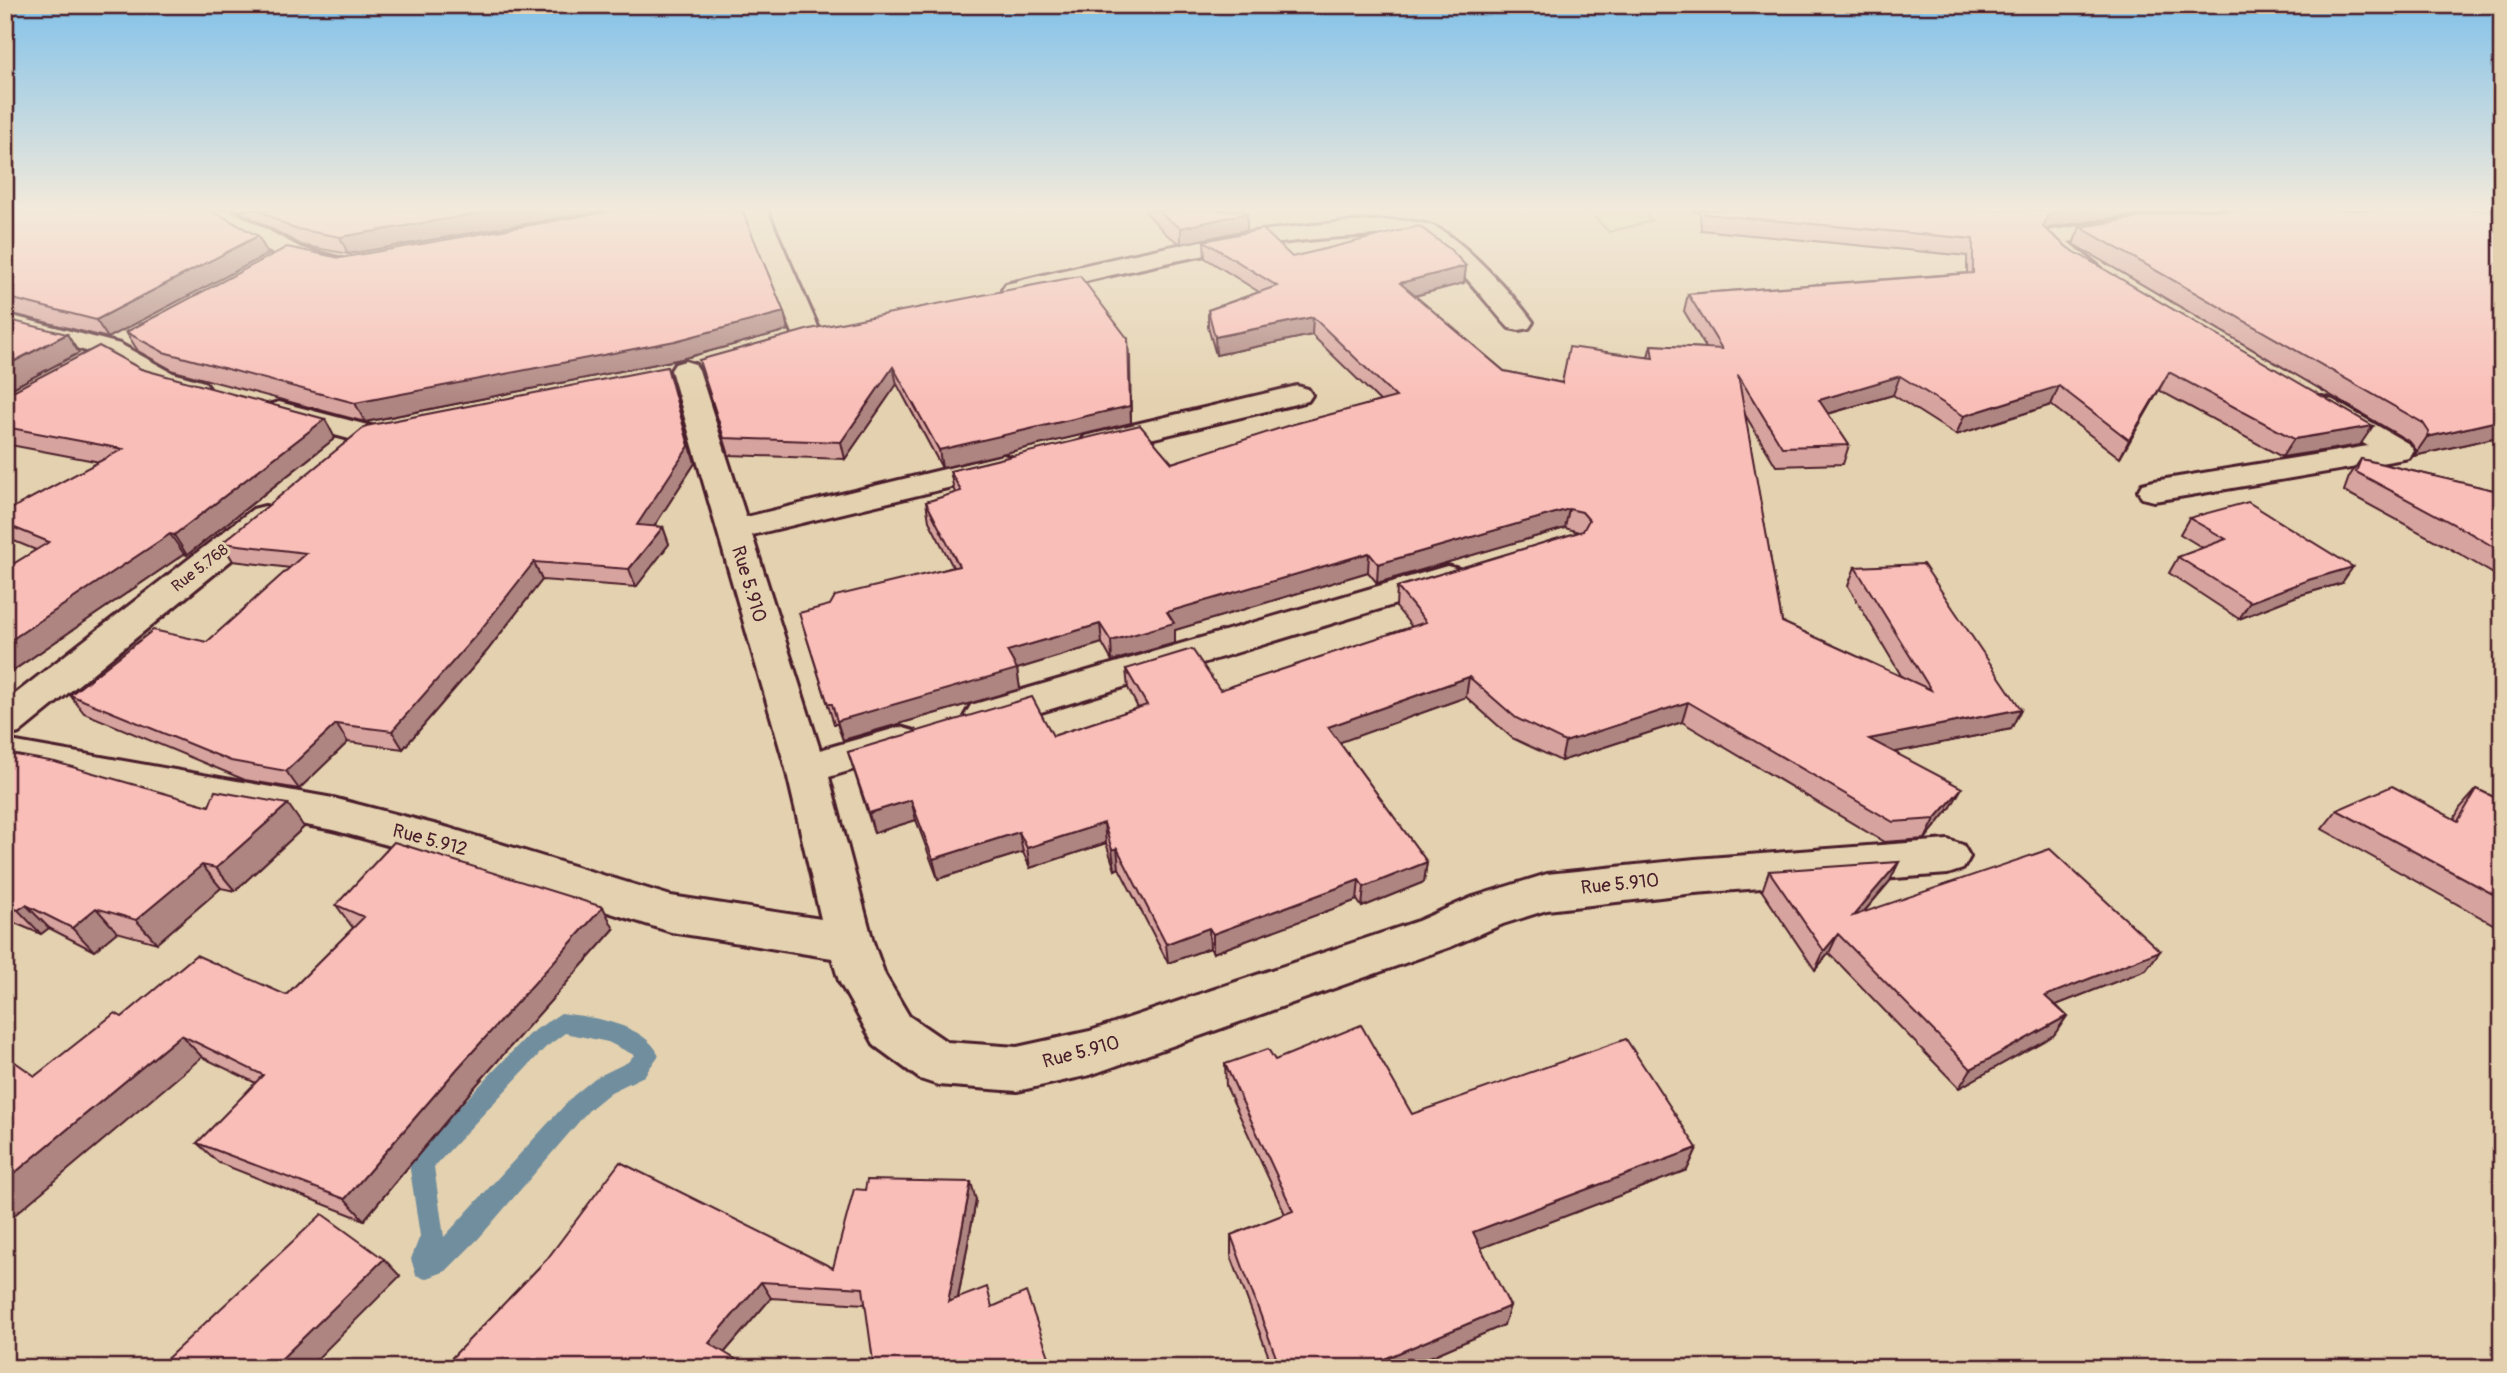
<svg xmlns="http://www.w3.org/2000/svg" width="2507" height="1373" font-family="Pangolin,sans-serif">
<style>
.green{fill:#cce094;stroke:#8b8060;stroke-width:2}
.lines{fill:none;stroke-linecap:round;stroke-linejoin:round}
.stream{fill:#718e9e;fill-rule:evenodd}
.minor-casing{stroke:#4a1f2b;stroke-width:6}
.minor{fill:#e4d1af;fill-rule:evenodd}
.wall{fill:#d7a39e;stroke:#4a1f2b;stroke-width:2}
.shaded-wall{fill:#af8581;stroke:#4a1f2b;stroke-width:2}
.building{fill:#fabeb8;stroke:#4a1f2b;stroke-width:2}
.labels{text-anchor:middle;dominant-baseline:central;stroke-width:6;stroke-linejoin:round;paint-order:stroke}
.far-street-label{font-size:16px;fill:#4a1f2b;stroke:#e4d1af}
.street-label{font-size:19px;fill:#4a1f2b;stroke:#e4d1af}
</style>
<rect width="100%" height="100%" fill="#e4d1af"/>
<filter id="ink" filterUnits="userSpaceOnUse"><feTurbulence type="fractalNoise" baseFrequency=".0143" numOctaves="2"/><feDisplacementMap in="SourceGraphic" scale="14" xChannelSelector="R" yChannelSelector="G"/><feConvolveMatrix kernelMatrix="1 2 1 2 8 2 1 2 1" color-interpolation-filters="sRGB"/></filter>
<g filter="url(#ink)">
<path class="green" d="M1588,210h54l10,11 -43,11z"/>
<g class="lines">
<path class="stream" d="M561,1013c31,4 84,11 98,42l-15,21 -33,16 -22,18 -110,128 -33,33 -21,8 -9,-4 -5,-16 9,-23 -11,-73 4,-8 116,-121zM565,1033l43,9 26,13 -6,7 -33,16 -22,18 -129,141 -10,-70 111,-119z"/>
<defs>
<g id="minor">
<path d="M207,210h24l70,38 41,11 4,5 -4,5c-36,10 -97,-31 -129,-49z"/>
<path d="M743,210h24l55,126 -4,6 -10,2 -10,-2 -4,-6z"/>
<path d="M2185,210h39c-11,16 -131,28 -156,32l34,27 -4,6c-19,4 -48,-16 -59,-32l5,-11 9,-2z"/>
<path d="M1370,221c21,-1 45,-2 65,6 26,11 81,71 98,95l-4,6 -10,2 -10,-2c-23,-25 -60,-77 -90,-90 -16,-7 -41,-3 -59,-2 -117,5 -231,35 -345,62l-9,-2 -4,-6 4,-6c120,-29 240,-58 364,-63z"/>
<path d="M5,314l115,30 53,29 31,9 5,6 -5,6c-37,10 -72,-25 -104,-38 -30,-12 -64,-17 -95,-25z"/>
<path d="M685,361l10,3 4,6 47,147 257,-62 11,3 5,7 -5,7 -262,63 68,215 80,-23 14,4 6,10 -6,10 -85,26 44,165 12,33 24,41 38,26 70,5 73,-16 328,-110 55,-24 74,-23 148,-15 253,-19 15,5 7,12 -7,12 -15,5 -253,19 -148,17 -44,14 -53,23 -360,128 -73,16 -79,-6 -18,-6 -45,-33 -36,-65 -7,-23 -161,-26 -222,-70 -116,-32 -328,-60v-30l328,58 116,30 222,68 150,23 -35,-150 -115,-399 4,-6z"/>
<path d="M1297,386l11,3 4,6 -4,6 -212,51 -11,-2 -5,-7 5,-7z"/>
<path d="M2322,397l11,3 76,44 5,7 -5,7 -11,2 -213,36 -31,5 -12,-3 -4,-7 4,-7 12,-3 214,-35 -57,-34 -4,-6 4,-6z"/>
<path d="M279,402l96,25 4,7 -4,7 -11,2 -96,-26 -4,-6 4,-6z"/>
<path d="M265,506l12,3 5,7 -5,7 -258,210 -14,4v-35l248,-193z"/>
<path d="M1447,566l12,3 6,8 -6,8 -474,144 -14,-4 -6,-10 6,-10z"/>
</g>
</defs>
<use href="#minor" class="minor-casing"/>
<use href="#minor" class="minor"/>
</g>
<g class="wall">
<path d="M5,210l253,26 10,18 -160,84 -103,-26z"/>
<path d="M237,210h370l-259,44 -47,-9z"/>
<path d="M1144,210h99l4,20 -66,14 -15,-10z"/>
<path d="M1693,210h474l-115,17 -6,2 22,19 292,197 -78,12 -123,-67 -39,68 -69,-53 -95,30 -63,-40 -65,19 21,31 -6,19 -67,2 -32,-53 38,209 120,55 -54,-91 7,-19 166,142 -10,20 -117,23 57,55 -26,32 -41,3 -202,-120 -121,39 -49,-23 -46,-41 -127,45 88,120 -3,20 -62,25 -5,-7 -144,53 -3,-5 -42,15 -49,-95 -4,2 -9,-27 -76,25 -7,-16 -85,27 -22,-59 -42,13 -26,-81 205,-16 85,-28 -10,-20 -2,-19 94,21 192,-63 -16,-20 1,-20 182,-55 -14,-4 -188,55 -9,-11 -193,58v13l-63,18 -10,-18 -85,26 3,20 -177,51 -6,-16h-3l-29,-92 25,-27 123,-38 -24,-46 -3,-19 29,-9 -1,-3 -4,-19 222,-8 208,-62 -68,-66 -96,20 -8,-28v-17l51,-18 -54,-34 -1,-17 88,16 174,9 -2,17 -49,13 89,75 58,12 86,-26 3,-12 55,3 -22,-37 4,-17 279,-21v-17l-266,-26 -1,-17 -6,-1z"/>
<path d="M2502,210v226l-88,20 3,-5 -7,-9 -337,-198 7,-17z"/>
<path d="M340,258l448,72 -107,29 -316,63 -191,-51 -36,-20 -12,-19z"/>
<path d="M1130,356l1,67 -189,45 -45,-84 -52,75 -116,-4 -30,-95z"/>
<path d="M141,369l194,69 -148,117 -3,-1 -179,122v-107l31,-19 -27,-11 -4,-5v-22l95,-50 -95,-18v-49z"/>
<path d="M672,384l23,79 -41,63 9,1 6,17 -33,43 -94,-7 -55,71 -84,98 -55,-7 -49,47 -54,-9 -161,-67 -14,-18 137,-53 83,-74 -57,-7 -11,-18z"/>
<path d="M2361,459l141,33v87l-44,-26 -114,-62 5,-14z"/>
<path d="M2189,518l153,65 -45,13 -58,23 -70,-46 9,-16 25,-9 -23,-14z"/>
<path d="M5,753l204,53 95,21 -69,64 -14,-3 -64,55 -40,-11 -23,19 -45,-23 -8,6 -36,-15z"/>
<path d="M2477,789l25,12v128l-180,-100 15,-19 117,9 6,-11z"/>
<path d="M1769,871l121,10 -27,32 297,38 -14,19 -90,35 11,11 -13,19 -95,53 -130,-135 -14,17 -53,-79z"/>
<path d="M336,905l278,24 -142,161 -108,130 -145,-57 -22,-20 59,-60 -54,-26 -167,19 87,-59 164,-22 67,-67z"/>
<path d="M1275,1060l137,54 285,34 -10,22 -206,78 23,77 -100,43h-131l-42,-112v-21l54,-21 -59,-128 -1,-22z"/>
<path d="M976,1200l-18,99 35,8 -128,-3 -94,-6 -47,55 11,6 6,9h-299l105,-109 286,9z"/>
</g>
<g class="shaded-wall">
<path d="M499,210h108l-259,44 -8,-17z"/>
<path d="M2064,210h103l-115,17 -10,4 6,-17z"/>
<path d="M1247,213v17l-66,14v-16z"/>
<path d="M258,236l10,18 -160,84 -12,-18z"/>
<path d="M1466,266l-2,17 -66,17 2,-17z"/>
<path d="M784,312l4,18 -107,29 -316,63 -10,-19z"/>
<path d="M1313,317l-1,18 -96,20 -1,-18z"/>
<path d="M67,334l12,19 -74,39v-26z"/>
<path d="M1128,339l3,84 -189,45 -3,-18z"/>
<path d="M667,367l28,96 -51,79 -7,-17z"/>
<path d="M893,367l4,17 -52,75 -4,-17z"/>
<path d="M2169,372l-10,18 -39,68 9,-18z"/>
<path d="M1900,376l-7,19 -80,23 6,-18z"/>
<path d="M2059,386l-8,19 -95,30 8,-19z"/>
<path d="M325,419l10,19 -148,117 -13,-20z"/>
<path d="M2502,420v16l-88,20 13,-19z"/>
<path d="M2373,426l-13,19 -78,12 12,-18z"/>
<path d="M1569,509l-4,19 -188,55 1,-19z"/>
<path d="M663,527l6,17 -33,43 -7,-18z"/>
<path d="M170,534l14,20 -179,122v-32z"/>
<path d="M1369,553l-1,19 -193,58v13l-63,18 -1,-20 56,-29z"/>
<path d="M534,562l8,18 -55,71 -84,98 -11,-18z"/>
<path d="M2353,567l-11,16 -45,13 -58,23 11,-17 58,-22z"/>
<path d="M1100,624l2,19 -85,26 3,20 -177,51 -6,-19 170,-70z"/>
<path d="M1469,677l-3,20 -139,50 1,-20z"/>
<path d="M1688,702l-6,20 -121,39 4,-19z"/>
<path d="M2021,709l-10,20 -150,30 8,-20z"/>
<path d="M336,724l12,18 -49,47 -13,-18z"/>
<path d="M1962,788l-11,19 -26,32 10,-20z"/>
<path d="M911,800l5,20 -42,13 -5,-20z"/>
<path d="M288,804l16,23 -69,64 -19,-23z"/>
<path d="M1104,823l2,20 -76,25 -3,-20z"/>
<path d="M1019,832l4,20 -85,27 -5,-20z"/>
<path d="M1117,848l2,20 -4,2 -3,-20z"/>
<path d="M1427,862l-3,20 -62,25 2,-20z"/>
<path d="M1899,862l-9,19 -46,54 9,-19z"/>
<path d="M202,865l19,23 -64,55 -21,-23z"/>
<path d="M1359,880l-2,20 -144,53v-19z"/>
<path d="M26,905l23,23 -8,6 -23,-24z"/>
<path d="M603,907l11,22 -142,161 -108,130 -19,-21 112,-130z"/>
<path d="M96,908l21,24 -23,19 -22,-23z"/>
<path d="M1209,928l1,20 -42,15 -2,-19z"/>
<path d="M1838,934l-9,19 -14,17 9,-19z"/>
<path d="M2160,951l-14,19 -113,44 12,-18z"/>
<path d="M2067,1016l-13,19 -95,53 12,-19z"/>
<path d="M181,1035l21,22 -197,166v-42z"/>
<path d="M1697,1148l-10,22 -219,83 5,-21z"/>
<path d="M971,1182l5,18 -22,119 -6,-17z"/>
<path d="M384,1259l16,17 -92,92h-36z"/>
<path d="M761,1282l10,16 -52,61 -10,-16z"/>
<path d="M1510,1306l-6,19 -100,43h-41z"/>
<path d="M735,1359l6,9h-11z"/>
</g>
<g class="building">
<path d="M5,210h206l47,26 -162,84 -91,-23z"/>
<path d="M259,210h240l-159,27 -48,-9z"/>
<path d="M617,210h125l42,102 -109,29 -320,62 -192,-51 -37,-20 161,-85 53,11z"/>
<path d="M1158,210h85l4,3 -66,15 -15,-10z"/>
<path d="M1705,210h359l-16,4 -5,13 25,21 305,178 -79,13 -125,-67 -40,68 -70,-54 -95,30 -64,-40 -81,24 30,45 -67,2 -44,-72 44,247 149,68 -76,-123 68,-3 98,145 -152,30 93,49 -27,31 -42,3 -205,-120 -123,40 -49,-24 -47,-41 -141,50 99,135 -63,25 -5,-7 -146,54 -4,-6 -43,16 -49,-96 -5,2 -8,-27 -77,25 -8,-16 -86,27 -22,-59 -42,13 -21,-61 184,-55 21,39 94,-31 -21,-36 66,-20 28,41 206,-68 -29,-35 186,-56 6,-11 -7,-8 -13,-3 -191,55 -9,-11 -202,59 7,11 -63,18 -11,-17 -93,27 10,18 -180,52 -5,-17h-4l-29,-91 31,-8 5,-9 124,-30 -33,-64 35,-11 -11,-20 190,-46 32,38 118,-38 106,-28 -83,-80 -98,20 -7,-27 69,-24 -73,-45 59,-12 29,28 127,-31 32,24 15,16 -66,17 104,88 58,12 7,-36 84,11 -2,-13 71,4 -34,-55 285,-21v-34l-268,-25z"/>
<path d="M2189,210h313v210l-75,17 2,-5 -6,-9 -343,-196z"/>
<path d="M1080,276l48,63 2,67 -191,44 -46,-83 -52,75 -117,-4 -25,-78 111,-31z"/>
<path d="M5,319l62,15 -62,32z"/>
<path d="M99,346l42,23 184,50 -151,116 -4,-1 -165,110v-75l44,-27 -44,-18v-12l118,-63 -118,-22v-32z"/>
<path d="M667,367l22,79 -52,79 26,2 -34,42 -95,-7 -56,71 -86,98 -56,-7 -50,47 -55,-10 -161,-66 83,-65 54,12 99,-89 -84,-10 144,-117z"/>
<path d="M2361,459l141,33v60l-30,-18 -116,-62z"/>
<path d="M2248,502l105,65 -45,13 -58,22 -72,-45 48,-18 -37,-21z"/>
<path d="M5,753l50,9 154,44 6,-15 73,13 -72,64 -14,-3 -66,55 -40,-12 -24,20 -46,-23 -8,5 -13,-5z"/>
<path d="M2392,786l66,35 19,-32 25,12v98l-165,-89z"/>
<path d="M394,842l209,65 -146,162 -112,130 -148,-56 66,-68 -82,-40 -176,146v-126l30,21 80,-63 7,4 74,-62 90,40 78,-78 -28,-12z"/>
<path d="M2050,849l110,102 -115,45 22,20 -96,53 -133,-135 -14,17 -55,-80 130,-9 -46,54z"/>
<path d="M1361,1025l51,89 214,-75 71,109 -224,84 37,74 -147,62h-83l-49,-133 62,-24 -68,-147 43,-15 7,11z"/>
<path d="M620,1162l213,106 21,-79 11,1 2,-10 104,2 -23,120 39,-15 5,20 34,-15 27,76h-179l-11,-80 -102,-6 -52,61 26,16 -5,9h-288l105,-109z"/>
<path d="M322,1214l62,45 -112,109h-115z"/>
</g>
</g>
<linearGradient id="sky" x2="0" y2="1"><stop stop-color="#83c2e9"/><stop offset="0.52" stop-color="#f3eadb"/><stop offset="1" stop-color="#f3eadb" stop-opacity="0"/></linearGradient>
<rect width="2507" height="402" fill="url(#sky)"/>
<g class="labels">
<g class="far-street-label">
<text transform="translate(200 568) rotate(-38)">Rue 5.768</text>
</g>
<g class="street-label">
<text transform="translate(749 584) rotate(73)">Rue 5.910</text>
<text transform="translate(430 840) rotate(15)">Rue 5.912</text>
<text transform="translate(1620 884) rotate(-6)">Rue 5.910</text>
<text transform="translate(1081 1052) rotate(-15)">Rue 5.910</text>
</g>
</g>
<rect width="2507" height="1373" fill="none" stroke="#e4d1af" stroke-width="28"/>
<rect x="14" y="14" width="2479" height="1345" fill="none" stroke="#4a1f2b" stroke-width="2.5" filter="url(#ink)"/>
</svg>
